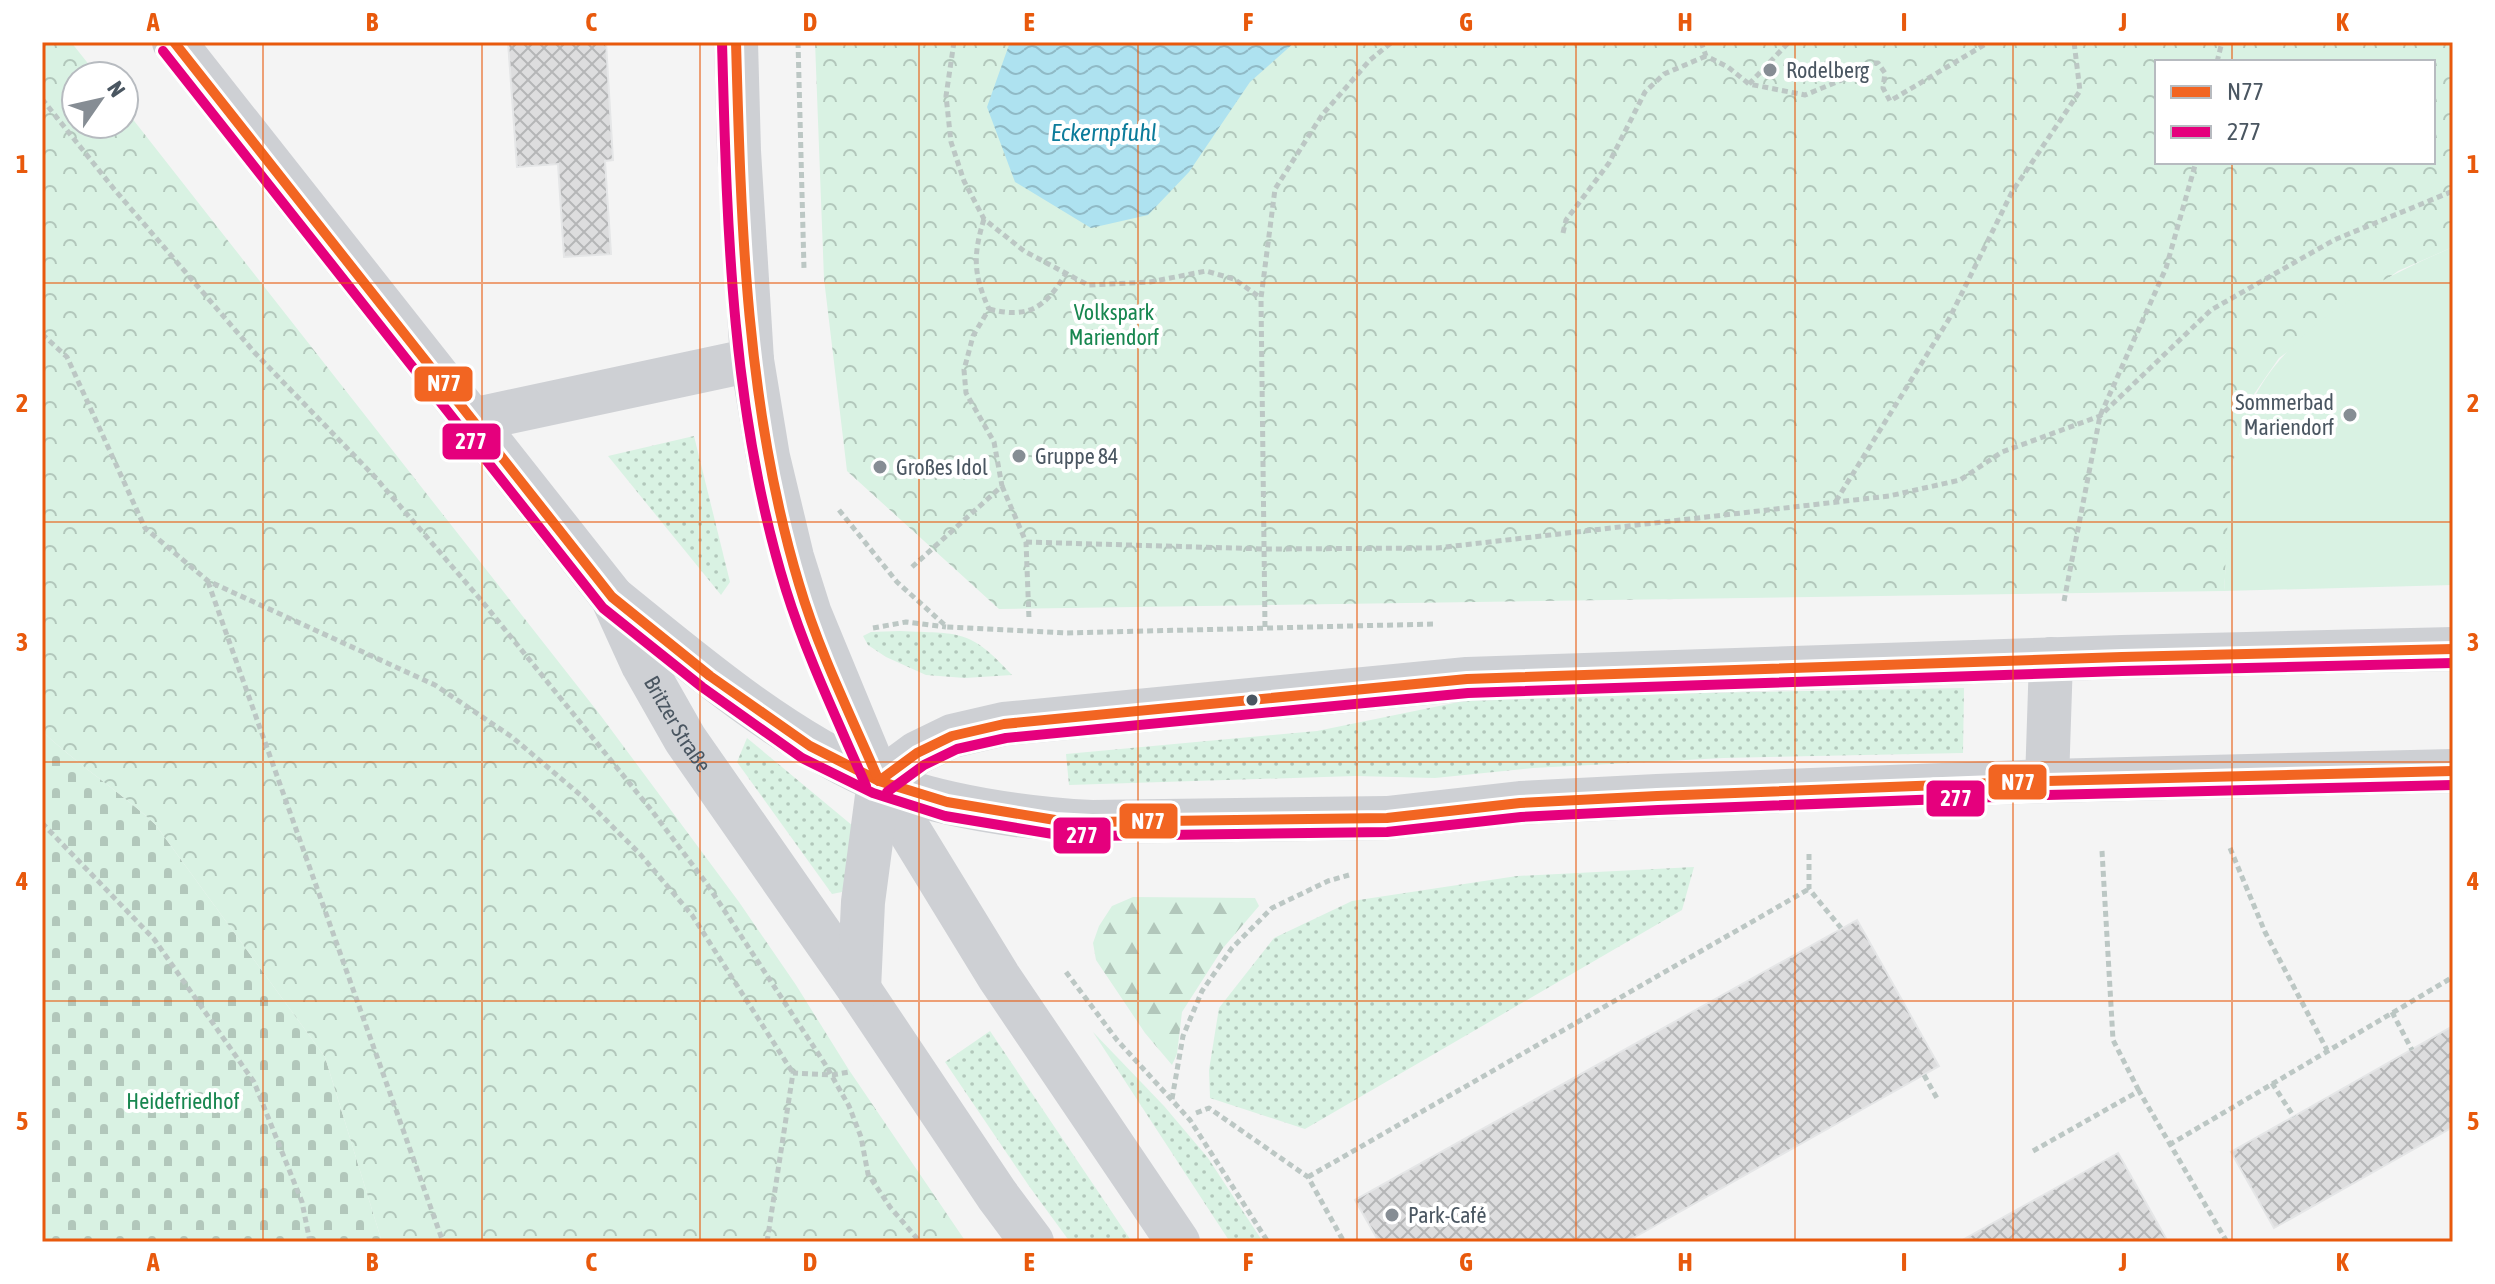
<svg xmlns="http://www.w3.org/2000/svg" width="2495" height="1284" font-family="'Asap Condensed',sans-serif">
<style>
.grass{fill:url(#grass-dots)}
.forest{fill:url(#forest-firs)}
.cemetery{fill:url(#cemetery-stones)}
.park{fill:url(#park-crowns);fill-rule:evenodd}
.garden{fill:#d9f2e3}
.water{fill:url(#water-waves)}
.building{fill:url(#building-cross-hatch);stroke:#e5e6e7;stroke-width:2}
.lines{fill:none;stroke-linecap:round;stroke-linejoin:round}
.path{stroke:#bcc7c4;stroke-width:5;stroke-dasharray:6 4;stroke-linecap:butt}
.secondary{stroke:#ced0d4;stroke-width:44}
.bus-1-casing{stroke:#fff;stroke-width:16}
.bus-2-casing{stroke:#fff;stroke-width:16}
.bus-1{stroke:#f26522;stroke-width:10}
.bus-2{stroke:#e5007d;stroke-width:10}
.grid{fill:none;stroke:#e8590c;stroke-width:2;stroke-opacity:0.55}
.poi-dot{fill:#868d94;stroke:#fff;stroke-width:3}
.bus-dot{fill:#4a5661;stroke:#fff;stroke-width:3}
.labels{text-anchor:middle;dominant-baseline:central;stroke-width:8;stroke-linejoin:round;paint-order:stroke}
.poi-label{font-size:22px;fill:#4a5661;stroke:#fff;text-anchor:start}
.park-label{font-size:22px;fill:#17864f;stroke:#fff}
.street-label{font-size:22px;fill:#4a5661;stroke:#fff}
.water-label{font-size:24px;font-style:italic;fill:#0c7c9b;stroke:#fff}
.line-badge{stroke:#fff;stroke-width:3}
.badge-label{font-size:22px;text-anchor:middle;font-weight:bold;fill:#fff}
.neatline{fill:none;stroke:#e8590c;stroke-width:3}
.grid-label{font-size:26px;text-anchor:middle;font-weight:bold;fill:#e8590c}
</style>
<defs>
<pattern id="grass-dots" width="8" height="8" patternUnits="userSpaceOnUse" patternTransform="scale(2)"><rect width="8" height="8" fill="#d9f2e3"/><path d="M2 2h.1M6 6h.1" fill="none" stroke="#b2c7bb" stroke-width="1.8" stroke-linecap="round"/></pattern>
<pattern id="forest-firs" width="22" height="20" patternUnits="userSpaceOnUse" patternTransform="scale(2)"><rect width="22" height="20" fill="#d9f2e3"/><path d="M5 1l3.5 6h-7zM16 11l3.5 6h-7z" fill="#b2c7bb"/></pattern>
<pattern id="cemetery-stones" width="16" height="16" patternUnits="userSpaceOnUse" patternTransform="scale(2)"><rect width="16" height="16" fill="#d9f2e3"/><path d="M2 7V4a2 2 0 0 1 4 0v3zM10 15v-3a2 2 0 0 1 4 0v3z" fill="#b2c7bb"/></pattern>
<pattern id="park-crowns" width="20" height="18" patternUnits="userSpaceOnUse" patternTransform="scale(2)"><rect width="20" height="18" fill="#d9f2e3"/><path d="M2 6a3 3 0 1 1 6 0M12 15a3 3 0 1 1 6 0" fill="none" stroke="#b2c7bb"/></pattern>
<pattern id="water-waves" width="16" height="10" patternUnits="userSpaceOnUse" patternTransform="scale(2)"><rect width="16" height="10" fill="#aee2f0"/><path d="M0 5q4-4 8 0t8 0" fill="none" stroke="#90bac6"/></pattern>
<pattern id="building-cross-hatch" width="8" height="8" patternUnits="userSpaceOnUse" patternTransform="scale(2)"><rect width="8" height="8" fill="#ddddde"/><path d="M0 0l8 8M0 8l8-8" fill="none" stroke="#b5b6b7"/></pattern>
</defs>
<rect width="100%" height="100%" fill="#f4f4f4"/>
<g class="grass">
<path d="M694,436l36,146 -9,13 -113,-139z"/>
<path d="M900,631c60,3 69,-3 112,44l-47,3 -39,-3 -40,-18 -18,-12 -5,-9 8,-4z"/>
<path d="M1964,688l-1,65 -239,5 -191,10 -98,10 -80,-2 -286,9 -3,-31 251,-23 166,-34z"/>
<path d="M747,738l112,93 -17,61 -10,2 -95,-132z"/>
<path d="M1694,867l-12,43 -377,219 -95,-31 -1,-28 10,-62 55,-70 78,-37 165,-25z"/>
<path d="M990,1031l142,211h-62l-41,-56 -84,-124z"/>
<path d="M1093,1032l71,74 44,52 55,84h-33z"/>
</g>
<path class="forest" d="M1133,897l122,1 4,8 -36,42 -41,64 -5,42 -5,11 -27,-32 -49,-73 -3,-17 6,-17 13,-20z"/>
<path class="cemetery" d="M42,731c36,34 77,60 113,93l170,233 57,185h-340z"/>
<g class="park">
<path d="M42,42h29l27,34h-22v48h48v-16l477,608 138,186 57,83 53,85 117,172h-584l-57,-185 -170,-233c-36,-33 -77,-59 -113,-93z"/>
<path d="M815,42h1638v205l-55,24 -119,87 -27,39 -12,36 -7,32 -9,126 -1225,18 -152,-138 -23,-192zM2157,62h276v100h-276z"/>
</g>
<path class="garden" d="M2453,247v338l-229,6c4,-51 2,-108 16,-158 26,-95 129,-150 213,-186z"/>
<path class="water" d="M1010,42h285l-45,40 -61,90 -41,43 -57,13 -76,-46 -28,-75z"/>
<g class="building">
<path d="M508,42h98l7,118 -8,1 6,93 -47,3 -6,-93 -41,3z"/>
<path d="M1857,920l82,146 -313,176h-247l-24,-42z"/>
<path d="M2453,1026v101l-179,101 -43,-76z"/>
<path d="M2118,1153l50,89h-209l86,-48z"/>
</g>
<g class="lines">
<g class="path">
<path d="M798,42l6,227"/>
<path d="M954,42l-8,54 5,46 13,39 20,38 40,32 64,34 62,-3 56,-11 28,8 27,19"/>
<path d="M1701,42l5,14 22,11 21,17 56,11 54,-22 13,-10h6l7,10 -2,15 7,13 99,-59"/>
<path d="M2217,62l5,-20"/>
<path d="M1749,84l40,-42"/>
<path d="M42,99l72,90 141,164 120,124 106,123 171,211 55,73 118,180 24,42 12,31 7,37 22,33 30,35"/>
<path d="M984,219c-11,36 -11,55 5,90"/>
<path d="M1563,233l3,-13 43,-57 36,-71 19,-18 42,-18"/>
<path d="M989,309c39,10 56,-1 76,-34"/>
<path d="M42,334l25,23 78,171 63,53 227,104 77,52 72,61 56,56 52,61 101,158"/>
<path d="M1002,486l24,56 3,77"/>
<path d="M1836,501l113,-182 63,-127 68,-101 -6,-49"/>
<path d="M839,510l58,72 50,45 119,6 367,-9"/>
<path d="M1026,542l240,7 171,-1 452,-52 71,-16 42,-28 98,-36 111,-106 123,-70 119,-49"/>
<path d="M912,567l90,-81 -8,-44 -28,-49 -2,-23 9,-34 16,-27"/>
<path d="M208,582l235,660"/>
<path d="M2064,601l36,-185 66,-148 30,-106"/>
<path d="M1265,627l-4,-329 14,-109 47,-74 48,-55 22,-18"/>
<path d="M873,628l33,-6 40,5"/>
<path d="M42,823l112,116 100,143 48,120 8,40"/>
<path d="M2230,848l35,84 62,118"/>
<path d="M2102,851l11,189 26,51"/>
<path d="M1809,854v35l32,39"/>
<path d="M1066,972l51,68 73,80 78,122"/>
<path d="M2392,1012l20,38"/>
<path d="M1924,1075l14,25"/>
<path d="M2272,1083l22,34"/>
<path d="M1172,1099l11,-63 19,-45 30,-43 40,-40 56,-27 21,-6"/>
<path d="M1196,1113l13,-5 99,69 36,65"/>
<path d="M2169,1145l284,-168"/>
<path d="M2033,1151l106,-60 88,151"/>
<path d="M1308,1177l501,-288"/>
<path d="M767,1242l26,-169 39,2 17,-3"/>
</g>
<g class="secondary">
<path id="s1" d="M174,42l438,555 31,68 42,74 174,250 138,206 35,47"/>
<path d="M736,42l3,109 13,209 16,97 24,100 18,57 69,167 120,196 179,265"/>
<path d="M472,420l280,-60"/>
<path d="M612,597c83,67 166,139 265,183 56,26 153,39 215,42l295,-4 133,-15 137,-7 390,-15 406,-10"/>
<path d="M879,781l38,-28 35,-17 52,-12 463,-45 655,-22 331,-8"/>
<path d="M2047,781l4,-122"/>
<path d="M859,989l4,-87 16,-121"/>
</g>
<defs>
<g id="bus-1">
<path d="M174,42l438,555 98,79 100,70 69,35 68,21 108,18 37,2 295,-4 133,-15 137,-7 390,-15 406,-10"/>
<path d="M736,42c5,182 10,366 63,542 20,68 52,132 80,197"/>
<path d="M879,781l38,-28 35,-17 52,-12 463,-45 655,-22 331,-8"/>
</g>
<g id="bus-2">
<path d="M722,42c5,184 9,371 64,548 21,67 52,131 80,196"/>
<path d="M163,51l440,557 99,79 100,71 71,35 72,23 108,18 39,2 295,-4 134,-15 137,-7 389,-15 406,-10"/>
<path d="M887,792l37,-27 33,-16 49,-11 462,-45 654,-22 331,-8"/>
</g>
</defs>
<use href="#bus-1" class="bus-1-casing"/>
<use href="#bus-2" class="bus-2-casing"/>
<use href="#bus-1" class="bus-1"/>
<use href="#bus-2" class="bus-2"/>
</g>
<path class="grid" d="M263,42v1200M482,42v1200M700,42v1200M919,42v1200M1138,42v1200M1357,42v1200M1576,42v1200M1795,42v1200M2013,42v1200M2232,42v20M2232,162v1080M42,283h2411M42,522h2411M42,762h2411M42,1001h2411"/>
<g class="poi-dot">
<circle cx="1770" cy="70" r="8"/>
<circle cx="2350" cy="415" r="8"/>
<circle cx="1019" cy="456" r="8"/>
<circle cx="880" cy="467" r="8"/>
<circle cx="1392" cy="1215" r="8"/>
</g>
<circle class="bus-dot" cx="1252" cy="700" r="7"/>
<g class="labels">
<g class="poi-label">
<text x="1786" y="70">Rodelberg</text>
<text x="2334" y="402" text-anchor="end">Sommerbad<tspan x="2334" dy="25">Mariendorf</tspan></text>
<text x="1035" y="456">Gruppe 84</text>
<text x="896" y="467">Großes Idol</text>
<text x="1408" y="1215">Park-Café</text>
</g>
<g class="park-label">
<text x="1114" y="312">Volkspark<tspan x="1114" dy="25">Mariendorf</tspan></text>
<text x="183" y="1101">Heidefriedhof</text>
</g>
<g class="street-label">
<text stroke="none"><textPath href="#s1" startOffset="850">Britzer Straße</textPath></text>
</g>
<g class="water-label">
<text x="1104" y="132">Eckernpfuhl</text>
</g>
</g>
<g class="line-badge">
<rect x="413" y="365" width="61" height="38" rx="8" fill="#f26522"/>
<rect x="441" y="422" width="61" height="39" rx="8" fill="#e5007d"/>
<rect x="1987" y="763" width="61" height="38" rx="8" fill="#f26522"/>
<rect x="1925" y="779" width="61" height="39" rx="8" fill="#e5007d"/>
<rect x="1118" y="802" width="61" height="38" rx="8" fill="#f26522"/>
<rect x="1052" y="816" width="60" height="39" rx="8" fill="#e5007d"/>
</g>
<g class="badge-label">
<text x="444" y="391">N77</text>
<text x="471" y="449">277</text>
<text x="2018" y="790">N77</text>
<text x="1956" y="806">277</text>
<text x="1148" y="829">N77</text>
<text x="1082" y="843">277</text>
</g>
<rect width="2495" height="1284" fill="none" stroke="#ffffff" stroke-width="88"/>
<rect x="2155" y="60" width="280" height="104" fill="#ffffff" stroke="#b7bbc0" stroke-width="2"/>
<rect x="2171" y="86" width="40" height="12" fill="#f26522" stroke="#b7bbc0" stroke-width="2"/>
<text x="2227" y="100" font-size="24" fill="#4a5661">N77</text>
<rect x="2171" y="126" width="40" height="12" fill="#e5007d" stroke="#b7bbc0" stroke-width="2"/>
<text x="2227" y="140" font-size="24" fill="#4a5661">277</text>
<g transform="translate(100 100) rotate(56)"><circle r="38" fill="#ffffff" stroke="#b7bbc0" stroke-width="2"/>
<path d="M0-6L14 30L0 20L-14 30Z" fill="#868d94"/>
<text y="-12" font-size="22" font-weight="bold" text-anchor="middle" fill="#4a5661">N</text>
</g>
<rect x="44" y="44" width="2407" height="1196" class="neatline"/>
<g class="grid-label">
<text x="153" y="31">A</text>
<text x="372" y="31">B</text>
<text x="591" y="31">C</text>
<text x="810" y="31">D</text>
<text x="1029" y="31">E</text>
<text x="1248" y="31">F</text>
<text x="1466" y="31">G</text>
<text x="1685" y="31">H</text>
<text x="1904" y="31">I</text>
<text x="2123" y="31">J</text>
<text x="2342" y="31">K</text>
<text x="22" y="173">1</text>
<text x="2473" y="173">1</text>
<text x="22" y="412">2</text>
<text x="2473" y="412">2</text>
<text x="22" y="651">3</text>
<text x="2473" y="651">3</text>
<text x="22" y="890">4</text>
<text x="2473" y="890">4</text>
<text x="22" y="1130">5</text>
<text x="2473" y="1130">5</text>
<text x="153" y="1271">A</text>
<text x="372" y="1271">B</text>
<text x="591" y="1271">C</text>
<text x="810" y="1271">D</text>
<text x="1029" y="1271">E</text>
<text x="1248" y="1271">F</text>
<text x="1466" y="1271">G</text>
<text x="1685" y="1271">H</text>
<text x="1904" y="1271">I</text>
<text x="2123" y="1271">J</text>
<text x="2342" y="1271">K</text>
</g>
</svg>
